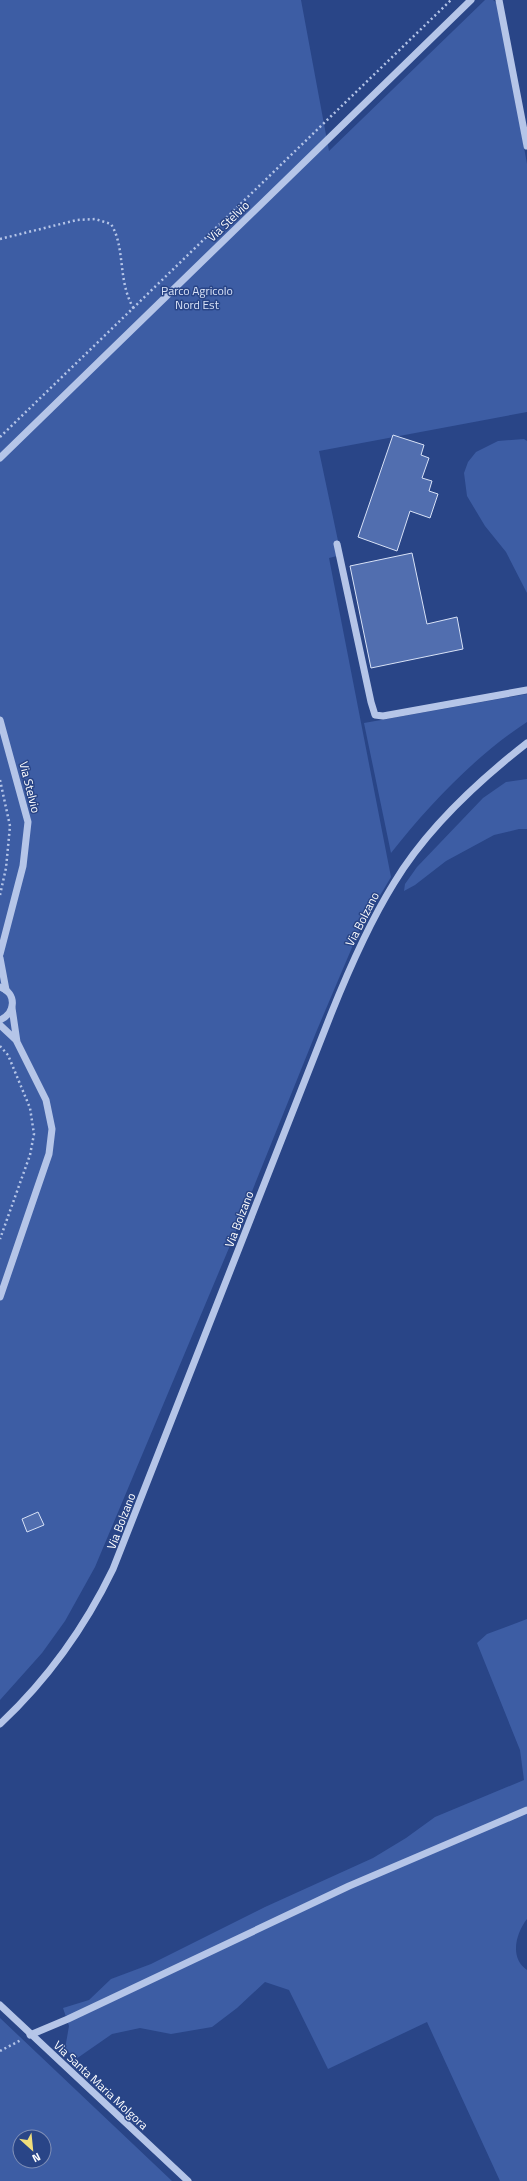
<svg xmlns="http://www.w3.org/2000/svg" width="527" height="2181" font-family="'Titillium Web',sans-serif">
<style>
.green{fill:#3d5da4;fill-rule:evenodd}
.building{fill:#516eaf;stroke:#d8e2f7}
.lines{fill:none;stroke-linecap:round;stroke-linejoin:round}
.path{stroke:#b5c5e8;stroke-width:2.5;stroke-dasharray:2 3;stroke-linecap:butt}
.minor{stroke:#b5c5e8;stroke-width:7}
.labels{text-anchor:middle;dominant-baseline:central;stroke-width:3;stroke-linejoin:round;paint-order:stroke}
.street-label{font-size:12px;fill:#fff;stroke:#294587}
.park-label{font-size:12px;fill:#d8e2f7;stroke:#294587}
</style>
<rect width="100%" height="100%" fill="#294587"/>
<g class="green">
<path d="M0,0h301l28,151 156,-151h8l5,4 29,160v248l-208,39 22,104 -12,3 62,319 -32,54 -42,99 -83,206 -139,331 -30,54 -23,32 -42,47z"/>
<path d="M524,439l3,2v152l-21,-41 -21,-26 -18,-30 -3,-23 4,-11 8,-10 22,-11z"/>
<path d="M527,694v28c-51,33 -99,84 -136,131l-27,-130z"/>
<path d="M527,779v50h-8l-25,6 -48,26 -31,24 -11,6 1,-7 12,-17 66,-69 23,-16z"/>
<path d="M527,1619v300c-11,14 -18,39 0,51v211h-27l-73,-159 -99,47 -39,-79 -24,-8 -28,26 -25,19 -41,7 -31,-6 -28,6 -36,25 -11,-10 4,-23 -6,-18 26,-8 22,-21 40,-15 114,-57 108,-49 33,-20 29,-21 89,-37 -4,-30 -43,-107 10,-9z"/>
<path d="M0,2018l172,163h-172zM20,2137h24v24h-24z"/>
</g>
<g class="building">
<path d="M393,435l31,10 -3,10 8,3 -7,20 10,3 -3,10 9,3 -8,24 -20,-7 -13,40 -39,-14z"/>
<path d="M412,553l15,71 30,-7 6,32 -92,19 -21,-102z"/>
<path d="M38,1512l6,13 -17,7 -5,-13z"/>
</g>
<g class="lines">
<g class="path">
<path d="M0,239l77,-19 18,-1 16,5c15,24 6,57 23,85"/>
<path d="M0,437l451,-437"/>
<path d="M0,780l10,46 -4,42 -6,27"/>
<path d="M0,1046l8,9 22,53 4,26 -4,21 -30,84"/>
<path d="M0,2051l21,-11"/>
</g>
<g class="minor">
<path d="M499,0l28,146"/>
<path d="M0,458l471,-458"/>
<path d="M337,544l34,158 4,13 8,1 144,-26"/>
<path d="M0,720l28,102 -5,44 -23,88"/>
<path d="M0,958l6,32"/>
<path d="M0,987c17,6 16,26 0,33"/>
<path d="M0,1025l16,15"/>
<path d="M0,1297l49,-143 3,-25 -6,-29 -29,-58 -5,-34"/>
<path d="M0,1724c47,-44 85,-97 113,-155l218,-555c18,-45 37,-89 63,-131 33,-55 83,-101 133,-140"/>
<path d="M0,2005l188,176"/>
<path d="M30,2035l38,-16 281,-133 178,-76"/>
</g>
</g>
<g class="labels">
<g class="street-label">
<text transform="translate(228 221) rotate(-44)">Via Stelvio</text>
<text transform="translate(30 787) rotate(76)">Via Stelvio</text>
<text transform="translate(362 919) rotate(-63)">Via Bolzano</text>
<text transform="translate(239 1219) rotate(-69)">Via Bolzano</text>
<text transform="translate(121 1521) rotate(-69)">Via Bolzano</text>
<text transform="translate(101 2085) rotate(43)">Via Santa Maria Molgora</text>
</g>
<g class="park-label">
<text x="197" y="290">Parco Agricolo<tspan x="197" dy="14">Nord Est</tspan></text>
</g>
</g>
<g transform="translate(32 2149) rotate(153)"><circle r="19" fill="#294587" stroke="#7f8fb7"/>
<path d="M0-3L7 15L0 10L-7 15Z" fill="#f0de7b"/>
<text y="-6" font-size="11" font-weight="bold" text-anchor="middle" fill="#ffffff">N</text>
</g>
</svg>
